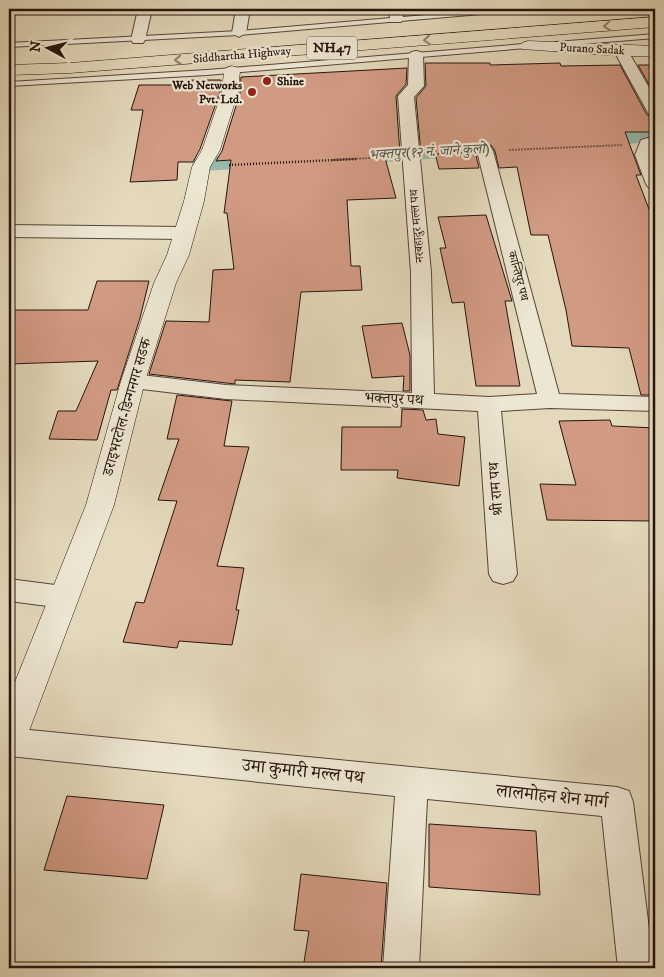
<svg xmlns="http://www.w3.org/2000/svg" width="664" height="977" font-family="'IM FELL DW Pica','Noto Serif Devanagari',serif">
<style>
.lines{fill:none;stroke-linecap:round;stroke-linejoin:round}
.canal{fill:#96baad;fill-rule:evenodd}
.building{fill:#d19a83;stroke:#25140c}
.lane-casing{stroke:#554538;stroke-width:2}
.street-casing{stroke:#554538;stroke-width:2}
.secondary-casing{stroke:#25140c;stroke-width:1}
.highway-casing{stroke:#25140c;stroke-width:1}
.path-far1{stroke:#25140c;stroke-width:2;stroke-dasharray:0.5 1;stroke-linecap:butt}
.path{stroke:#25140c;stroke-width:2.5;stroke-dasharray:1 2;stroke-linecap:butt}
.lane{fill:#ede6d3;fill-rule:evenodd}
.street{fill:#ede6d3;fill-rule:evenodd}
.secondary{fill:#ede6d3;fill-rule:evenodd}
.highway{fill:#e4d9bc;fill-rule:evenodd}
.oneway{stroke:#8e806d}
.poi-dot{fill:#8f2418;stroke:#ede6d3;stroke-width:2}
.labels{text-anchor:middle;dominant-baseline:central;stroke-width:4.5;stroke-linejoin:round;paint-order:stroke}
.far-street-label{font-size:12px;fill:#25140c;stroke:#ede6d3}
.far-poi-label{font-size:12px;font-weight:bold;fill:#25140c;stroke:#ede6d3;text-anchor:start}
.shield{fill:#ede6d3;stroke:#615348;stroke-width:1}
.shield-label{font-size:14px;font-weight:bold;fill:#25140c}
.far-water-label{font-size:14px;font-style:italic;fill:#4d4e44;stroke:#ede6d3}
.street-label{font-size:15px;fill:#25140c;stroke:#ede6d3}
.near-street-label{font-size:18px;fill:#25140c;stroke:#ede6d3}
</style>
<rect width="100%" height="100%" fill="#e4d9bc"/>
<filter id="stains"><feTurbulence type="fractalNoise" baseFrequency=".004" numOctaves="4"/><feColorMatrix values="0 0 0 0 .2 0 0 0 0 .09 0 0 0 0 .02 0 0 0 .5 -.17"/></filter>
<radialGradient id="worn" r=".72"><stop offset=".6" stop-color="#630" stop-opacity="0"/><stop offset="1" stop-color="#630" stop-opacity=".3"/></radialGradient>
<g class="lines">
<g class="canal">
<path d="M655,129v12l-71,8 -8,-1 -3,-5 3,-5 8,-1z"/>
<path d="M538,139l8,2 3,5 -3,5 -207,14 -8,-2 -3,-5 3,-5 8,-2z"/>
<path d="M275,154l8,2 3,5 -3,5 -80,5 -8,-2 -3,-5 3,-5 8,-2z"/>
</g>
</g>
<g class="building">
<path d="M425,63h65v2l70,-2 1,3 59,-1 27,50 8,3v14h-30l16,43h-5l19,50v170h-14l-12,-47 -57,-2 -6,-36 -18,-75h-17l-14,-68 -18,1 -4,-17 -4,-6 -14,1 -2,5 4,17 -40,1 -4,-16h-14l-5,-55 10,-12z"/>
<path d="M638,65h17v30z"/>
<path d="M407,68l-1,16 -10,12 4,58h-16l12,44 -49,2 4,66h9l2,24 -61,2 -11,90 -55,-2v4l-9,-1 -77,-9 17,-53 43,1 4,-52 21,-1 -7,-56h-3l7,-53 -15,1 6,-10 18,-58 1,-16z"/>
<path d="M195,80h26l-1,12 -20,57 -7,13h-15l-1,18 -47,2 13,-72h-12l8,-25h37v-4z"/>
<path d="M486,215l26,86h-7l15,85h-44l-12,-84 -12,1 -12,-55h6l-8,-31z"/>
<path d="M97,281h52l-9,37 -23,72h-6l-14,50 -48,-1 9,-28h18l22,-50 -89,3v-54h79z"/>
<path d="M402,323l8,32v36h-7l1,-15 -32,2 -10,-52z"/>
<path d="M177,395l55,6 -8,45 25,1 -32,119 27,2 -8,42h3l-7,35 -53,-4 -2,7 -54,-6 13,-40 8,1 33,-102 -19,-1 21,-61h-12z"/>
<path d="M402,409l21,1 3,10 10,-1 2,15 27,3 -6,49 -62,-8 1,-8h-57l1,-43h59z"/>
<path d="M610,420l2,6 43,2v93l-108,-1 -7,-36 36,1 -17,-64z"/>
<path d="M67,796l97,9 -17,74 -103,-9z"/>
<path d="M429,824l107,7 4,64 -111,-8z"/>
<path d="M301,874l86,9 -6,85h-78l6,-37 -15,-1z"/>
</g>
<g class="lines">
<defs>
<g id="lane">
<path d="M496,9h23l-3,2 -277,24 -230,12v-4l230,-12z"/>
<path d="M655,34v4l-99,8 -4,-2 4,-2z"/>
<path d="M536,43l4,2 -1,2 -332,28 -198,11v-4l198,-12z"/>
</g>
<g id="street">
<path d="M138,9h14l-7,31 -2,3h-10l-2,-3z"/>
<path d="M236,9h14l-4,24 -7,4 -7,-4z"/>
<path d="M388,9h14l1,10 -2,3h-10z"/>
<path d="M621,47l5,1 2,3 27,47v18l-6,-2 -2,-3 -33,-60 2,-3z"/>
<path d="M416,51l5,1 2,3 1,31 -10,11 17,175 3,122 55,3 48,-3 -60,-243 2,-4h12l2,4 66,243 96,3v14l-105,-3 -49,3 16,163 -4,7 -10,3 -10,-3 -4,-7 -11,-163 -252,-12 -93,-11 -8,-2 -3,-5 3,-5 8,-2 93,11 186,8 -1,-121 -13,-176 10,-11 1,-30 2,-3z"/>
<path d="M655,136v11l-4,8 4,9v25l-6,-1 -3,-4 -11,-29 6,-15z"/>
<path d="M9,225l175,2 7,2 2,4 -2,4 -7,2 -175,-2z"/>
<path d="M9,579l54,7 10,3 4,8 -4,8 -10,3 -54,-7z"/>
<path d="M9,728l608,59 12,4 4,11 21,166h-36l-16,-152 -175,-17 -8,169h-36l12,-172 -386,-40z"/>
</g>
<g id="secondary">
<path d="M528,41l127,5v10h-34l-99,-7 -2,-3 2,-3z"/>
<path d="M232,66l6,2 2,3 -2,21 -18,58 -10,17 -6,34 -15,54 -13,28 -31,98 -31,124 -88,234 -5,11 -12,4v-57l77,-192 35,-124 33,-98 13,-28 17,-54 8,-34 10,-17 20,-58 2,-21 2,-3z"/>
</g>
<path id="highway" d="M655,17v10l-585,46 -61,2v-10l61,-2z"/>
</defs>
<use href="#lane" class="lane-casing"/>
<use href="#street" class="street-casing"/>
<use href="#secondary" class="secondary-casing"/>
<use href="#highway" class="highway-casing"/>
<g class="path-far1">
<path d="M509,150l113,-5"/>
<path d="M434,154l29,-1"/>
<path d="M332,160l56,-3"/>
</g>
<path class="path" d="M229,165l127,-6"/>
<use href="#lane" class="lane"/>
<use href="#street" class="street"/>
<use href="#secondary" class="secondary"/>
<use href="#highway" class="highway"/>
</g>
<defs><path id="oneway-chevron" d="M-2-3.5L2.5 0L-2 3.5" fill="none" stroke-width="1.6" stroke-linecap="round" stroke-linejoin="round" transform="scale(1.25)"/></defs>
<g class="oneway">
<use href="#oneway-chevron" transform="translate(607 26) rotate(176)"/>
<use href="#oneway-chevron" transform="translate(427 40) rotate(176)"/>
<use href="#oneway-chevron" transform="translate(178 60) rotate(176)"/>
</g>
<g class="poi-dot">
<circle cx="267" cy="81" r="5"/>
<circle cx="252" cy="92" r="5"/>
</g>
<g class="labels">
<g class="far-street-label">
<text transform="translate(592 49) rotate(3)">Purano Sadak</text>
<text transform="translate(242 55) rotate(-5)">Siddhartha Highway</text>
<text transform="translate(417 226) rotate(-95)">नरबहादुर मल्ल पथ</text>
<text transform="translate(518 276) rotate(75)">कान्तिपुर पथ</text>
</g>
<g class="far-poi-label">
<text x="277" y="81">Shine</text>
<text x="242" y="85" text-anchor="end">Web Networks<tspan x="242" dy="14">Pvt. Ltd.</tspan></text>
</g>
<rect class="shield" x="307" y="36.5" width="50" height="23" rx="4"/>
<g class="shield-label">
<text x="332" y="48">NH47</text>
</g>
<g class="far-water-label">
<text transform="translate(429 152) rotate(-3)">भक्तपुर(१२ नं. जाने कुलो)</text>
</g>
<g class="street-label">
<text transform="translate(394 399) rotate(3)">भक्तपुर पथ</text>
<text transform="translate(127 407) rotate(-74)">डराइभरटोल-डिन्गनगर सडक</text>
<text transform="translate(496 489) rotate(-95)">श्री राम पथ</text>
</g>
<g class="near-street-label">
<text transform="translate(303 772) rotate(6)">उमा कुमारी मल्ल पथ</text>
<text transform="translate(552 797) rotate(6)">लालमोहन शेन मार्ग</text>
</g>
</g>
<rect width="664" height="977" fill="none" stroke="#e4d9bc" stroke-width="30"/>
<rect x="10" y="10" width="644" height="957" fill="none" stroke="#25140c" stroke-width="2.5"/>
<rect x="15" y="15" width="634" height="947" fill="none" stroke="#25140c"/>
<g transform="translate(48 48) rotate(277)" stroke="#ede6d3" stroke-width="4" paint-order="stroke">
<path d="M0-4L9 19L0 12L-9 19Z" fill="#25140c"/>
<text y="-8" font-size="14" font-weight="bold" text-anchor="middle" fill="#25140c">N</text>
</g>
<rect width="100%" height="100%" filter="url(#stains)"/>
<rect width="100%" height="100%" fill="url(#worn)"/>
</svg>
